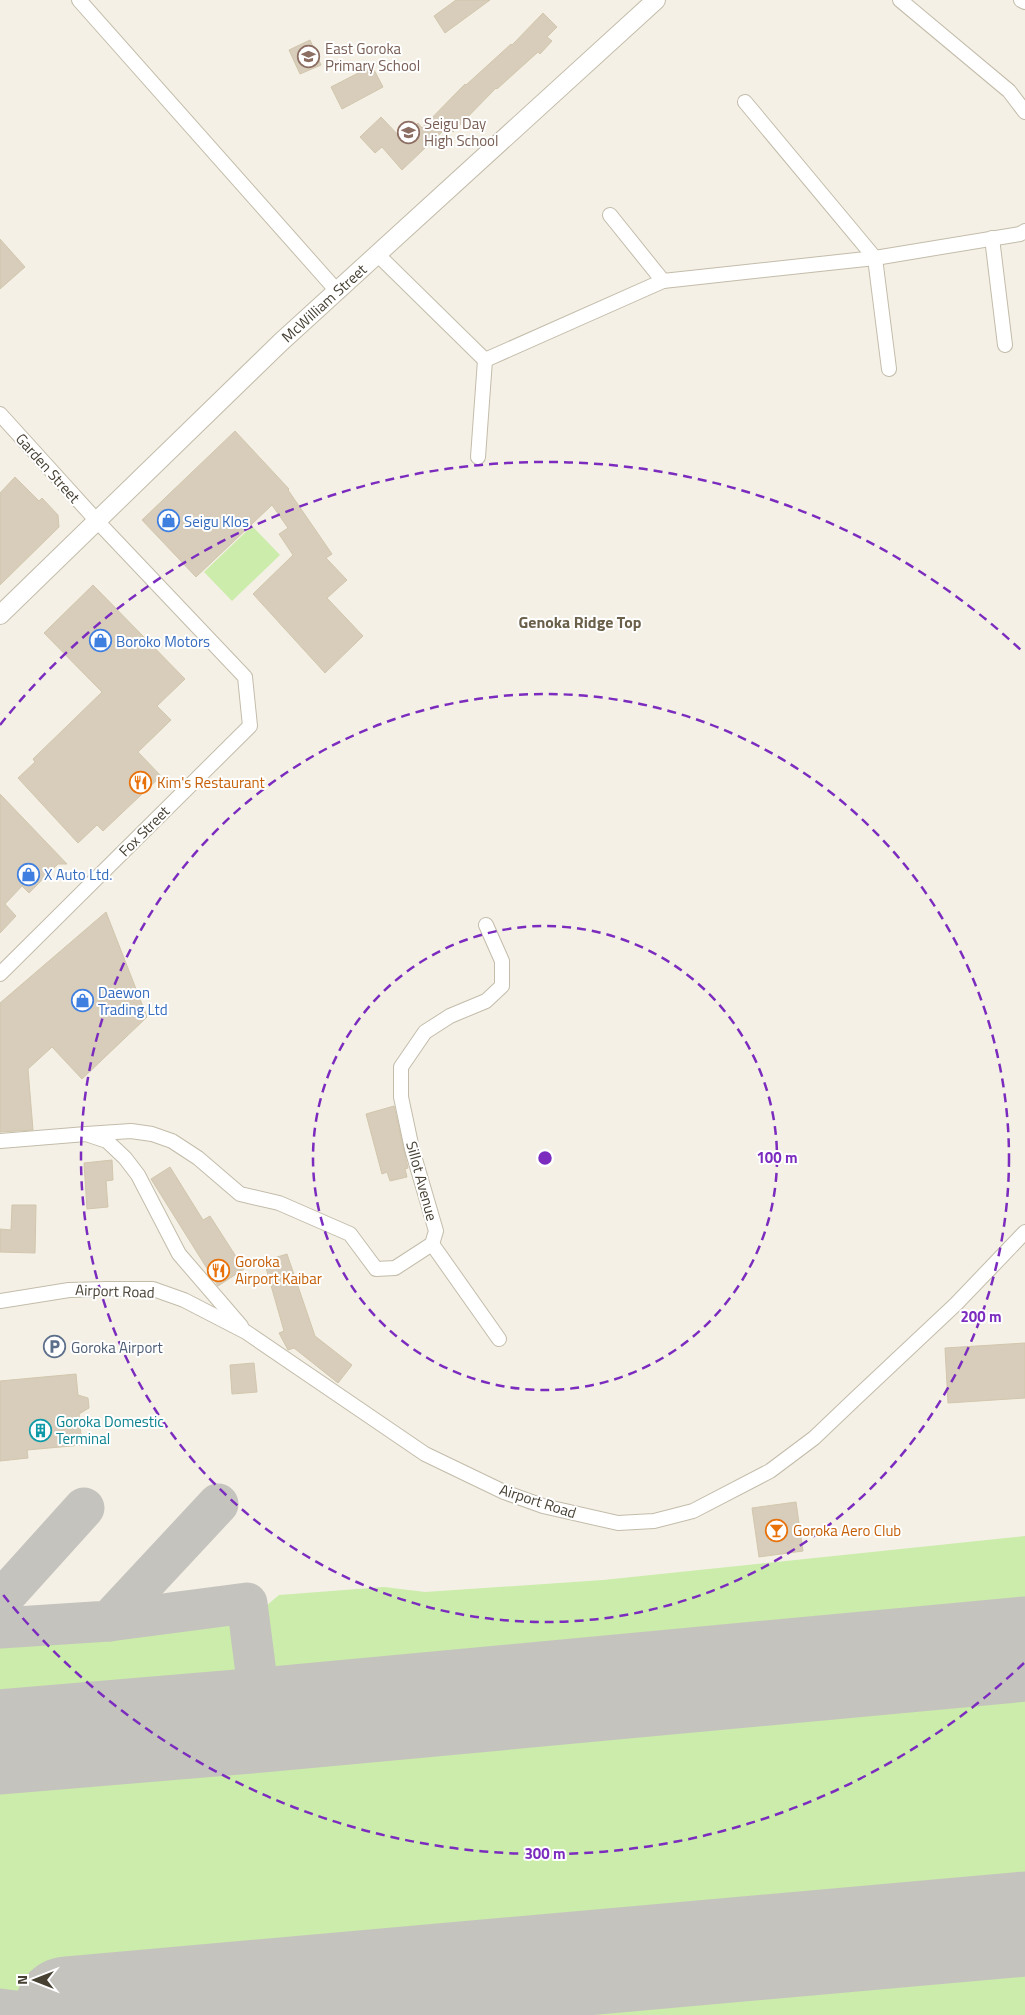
<svg xmlns="http://www.w3.org/2000/svg" width="1025" height="2015" font-family="'Titillium Web',sans-serif">
<style>
.green{fill:#cbecaa}
.lines{fill:none;stroke-linecap:round;stroke-linejoin:round}
.taxiway{stroke:#c5c3be;stroke-width:41}
.runway{stroke:#c5c3be;stroke-width:105}
.building{fill:#d7cdba;stroke:#d2c6ac}
.minor-casing{stroke:#c3bcaa;stroke-width:16}
.tertiary-casing{stroke:#c3bcaa;stroke-width:20}
.minor{stroke:#fff;stroke-width:14}
.tertiary{stroke:#fff;stroke-width:18}
.ring{fill:none;stroke:#7b2cbf;stroke-width:2.5;stroke-dasharray:9 6}
.labels{text-anchor:middle;dominant-baseline:central;stroke-width:4;stroke-linejoin:round;paint-order:stroke}
.education-label{font-size:15px;fill:#785e54;stroke:#fff;text-anchor:start}
.street-label{font-size:15px;fill:#474134;stroke:#fff}
.shop-label{font-size:15px;fill:#366cbe;stroke:#fff;text-anchor:start}
.food-label{font-size:15px;fill:#c56008;stroke:#fff;text-anchor:start}
.service-label{font-size:15px;fill:#4e5e75;stroke:#fff;text-anchor:start}
.culture-label{font-size:15px;fill:#0d838f;stroke:#fff;text-anchor:start}
.neighbourhood-label{font-size:16px;font-weight:bold;fill:#6b604a;stroke:#fff}
.centre{fill:#7b2cbf;stroke:#fff;stroke-width:2.5}
.ring-label{font-size:15px;text-anchor:middle;font-weight:bold;fill:#7b2cbf;stroke:#fff;stroke-width:4;stroke-linejoin:round;paint-order:stroke}
</style>
<rect width="100%" height="100%" fill="#f4f0e5"/>
<g class="green">
<path d="M252,526l28,29 -48,46 -28,-29z"/>
<path d="M1025,1536v93l-719,70 -17,-4 -16,-13 -9,-57 2,-19 13,-11 105,-8 41,5 178,-12z"/>
<path d="M237,1616l4,7 6,57 -2,21 -11,4 -234,21v-85z"/>
<path d="M1025,1673v223l-916,79h-24l-19,4 -31,13 -19,2 -16,-2v-233z"/>
<path d="M1025,1963v52h-585z"/>
</g>
<g class="lines">
<g class="taxiway">
<path d="M0,1601l84,-93"/>
<path d="M109,1621l138,-18 15,117"/>
<path d="M0,1628l109,-7 109,-117"/>
<path d="M0,2009l32,4 35,-4"/>
</g>
<g class="runway">
<path d="M0,1742l262,-22 763,-71"/>
<path d="M67,2009l958,-85"/>
</g>
</g>
<g class="building">
<path d="M456,0h34l-45,33 -11,-17z"/>
<path d="M543,13l14,14 -10,10 5,4 -12,13 -2,-2 -41,37 -1,-1 -43,44 -6,-5 -45,43 -20,-23 -7,6 -15,-16 21,-20 20,21 17,-15 4,5 43,-44 1,1 45,-41 1,1z"/>
<path d="M310,40l11,25 -21,9 -11,-24z"/>
<path d="M372,66l11,21 -41,22 -11,-22z"/>
<path d="M0,239l25,28 -25,22z"/>
<path d="M235,431l54,58 -1,1 44,64 -6,4 21,22 -20,18 36,38 -38,37 -72,-79 40,-39 -14,-21 9,-6 -16,-23 -76,72 -54,-57z"/>
<path d="M15,477l24,24 3,-3 16,17 1,12 -59,58v-92z"/>
<path d="M93,585l92,94 -28,27 14,14 -33,32 23,24 -58,55 -6,-6 -19,18 -60,-65 17,-16 -2,-3 69,-67 -58,-59z"/>
<path d="M0,794l67,70h-9l-29,29 -7,-7 -17,18 11,12 -16,17z"/>
<path d="M106,912l41,105 -65,62 -30,-32 -24,22 5,61 -33,2v-129z"/>
<path d="M394,1106l14,62 -3,1 2,8 -17,4 -3,-9 -5,2 -16,-60z"/>
<path d="M112,1160l1,20 -7,1 2,26 -21,2 -3,-46z"/>
<path d="M170,1167l33,53 7,-4 34,53 -26,17 -67,-107z"/>
<path d="M12,1205h24l-1,48 -35,-1v-23l11,1z"/>
<path d="M287,1254l28,82 37,29 -14,18 -44,-35 -6,2 -9,-17 5,-2 -20,-70z"/>
<path d="M1025,1343v55l-77,5 -3,-55z"/>
<path d="M254,1363l3,29 -25,2 -2,-29z"/>
<path d="M76,1374l2,21 10,3 1,10 -10,6 3,31 -55,5 1,8 -28,3v-80z"/>
<path d="M796,1502l7,49 -44,6 -7,-49z"/>
</g>
<g class="lines">
<defs>
<g id="minor">
<path d="M79,0l258,291"/>
<path d="M900,0l109,91 16,21"/>
<path d="M1021,0l4,2"/>
<path d="M745,102l130,156 14,111"/>
<path d="M610,215l53,66"/>
<path d="M992,238l13,107"/>
<path d="M377,254l108,106 178,-79 212,-23 145,-24 5,-3"/>
<path d="M0,414l97,107 148,156 5,49 -250,248"/>
<path d="M478,457l7,-97"/>
<path d="M86,1134l45,-3 21,3 20,7 26,17 42,36 39,9 71,31 26,35 19,-1 37,-24 4,-13 -24,-82 -11,-52v-30l24,-35 25,-16 36,-15 16,-15v-25l-16,-36"/>
<path d="M0,1141l86,-7 21,7 18,17 13,17 41,79 62,72"/>
<path d="M432,1244l67,95"/>
<path d="M0,1301l69,-11 38,-1h46l31,11 62,32 179,122 79,38 39,14 75,17 36,-2 39,-10 77,-40 44,-33 42,-40 100,-94 69,-72"/>
</g>
<path id="tertiary" d="M0,615l281,-273 375,-342"/>
</defs>
<use href="#minor" class="minor-casing"/>
<use href="#tertiary" class="tertiary-casing"/>
<use href="#minor" class="minor"/>
<use href="#tertiary" class="tertiary"/>
</g>
<g class="ring">
<circle cx="545" cy="1158" r="232"/>
<circle cx="545" cy="1158" r="464"/>
<path d="M1024 1663A696 696 0 0 1 0 1591M0 725A696 696 0 0 1 1024 653"/>
</g>
<defs>
<symbol id="school-ring" viewBox="-11 -11 22 22"><circle r="9.5" fill="#fff" stroke="#8d6e63" stroke-width="1.5"/><path d="M0-5L7-2L0 1L-7-2ZM-4 1L0 2.5L4 1V4Q0 6-4 4Z" fill="#8d6e63"/></symbol>
<symbol id="shop-ring" viewBox="-11 -11 22 22"><circle r="9.5" fill="#fff" stroke="#3f7fe0" stroke-width="1.5"/><path d="M-5-2.5h2.3a2.7 3.5 0 0 1 5.4 0H5L5.5 6h-11ZM-1.5-2.5h3a1.5 2.3 0 0 0-3 0Z" fill="#3f7fe0"/></symbol>
<symbol id="restaurant-ring" viewBox="-11 -11 22 22"><circle r="9.5" fill="#fff" stroke="#e8710a" stroke-width="1.5"/><path d="M-5-6h1v4h1v-4h1v4h1v-4h1v5L-1.5 .5V6h-2V.5L-5-1ZM5-6V6H3V1.5H1.5Q1.5-4 5-6Z" fill="#e8710a"/></symbol>
<symbol id="parking-ring" viewBox="-11 -11 22 22"><circle r="9.5" fill="#fff" stroke="#5c6f8a" stroke-width="1.5"/><path d="M-3.5-5.5H1a3.5 3.5 0 0 1 0 7H-1V5.5H-3.5ZM-1-3.4V-.6H.8a1.4 1.4 0 0 0 0-2.8Z" fill="#5c6f8a"/></symbol>
<symbol id="building-ring" viewBox="-11 -11 22 22"><circle r="9.5" fill="#fff" stroke="#0f9aa8" stroke-width="1.5"/><path d="M-4-6H4V6H1V3H-1V6H-4ZM-2.5-4.3h1.7v1.8h-1.7ZM.8-4.3h1.7v1.8H.8ZM-2.5-1h1.7V.8h-1.7ZM.8-1h1.7V.8H.8Z" fill="#0f9aa8"/></symbol>
<symbol id="bar-ring" viewBox="-11 -11 22 22"><circle r="9.5" fill="#fff" stroke="#e8710a" stroke-width="1.5"/><path d="M-6-5H6L.8 .8V4.5H3.5V6h-7V4.5H-.8V.8Z" fill="#e8710a"/></symbol>
</defs>
<g fill-rule="evenodd">
<use href="#school-ring" x="296" y="44" width="25" height="25"/>
<use href="#school-ring" x="396" y="120" width="25" height="25"/>
<use href="#shop-ring" x="156" y="508" width="25" height="25"/>
<use href="#shop-ring" x="88" y="628" width="25" height="25"/>
<use href="#restaurant-ring" x="128" y="770" width="25" height="25"/>
<use href="#shop-ring" x="16" y="862" width="25" height="25"/>
<use href="#shop-ring" x="70" y="988" width="25" height="25"/>
<use href="#restaurant-ring" x="206" y="1258" width="25" height="25"/>
<use href="#parking-ring" x="42" y="1334" width="25" height="25"/>
<use href="#building-ring" x="28" y="1418" width="25" height="25"/>
<use href="#bar-ring" x="764" y="1518" width="25" height="25"/>
</g>
<g class="labels">
<g class="education-label">
<text x="325" y="48">East Goroka<tspan x="325" dy="17">Primary School</tspan></text>
<text x="424" y="123">Seigu Day<tspan x="424" dy="17">High School</tspan></text>
</g>
<g class="street-label">
<text transform="translate(324 303) rotate(-42)">McWilliam Street</text>
<text transform="translate(48 468) rotate(48)">Garden Street</text>
<text transform="translate(144 831) rotate(-45)">Fox Street</text>
<text transform="translate(422 1181) rotate(75)">Sillot Avenue</text>
<text transform="translate(115 1291) rotate(2)">Airport Road</text>
<text transform="translate(538 1501) rotate(18)">Airport Road</text>
</g>
<g class="shop-label">
<text x="184" y="521">Seigu Klos</text>
<text x="116" y="641">Boroko Motors</text>
<text x="44" y="874">X Auto Ltd.</text>
<text x="98" y="992">Daewon<tspan x="98" dy="17">Trading Ltd</tspan></text>
</g>
<g class="food-label">
<text x="157" y="782">Kim's Restaurant</text>
<text x="235" y="1261">Goroka<tspan x="235" dy="17">Airport Kaibar</tspan></text>
<text x="793" y="1530">Goroka Aero Club</text>
</g>
<g class="service-label">
<text x="71" y="1347">Goroka Airport</text>
</g>
<g class="culture-label">
<text x="56" y="1421">Goroka Domestic<tspan x="56" dy="17">Terminal</tspan></text>
</g>
<g class="neighbourhood-label">
<text x="580" y="622">Genoka Ridge Top</text>
</g>
</g>
<circle cx="545" cy="1158" r="8" class="centre"/>
<g class="ring-label">
<text x="777" y="1163">100 m</text>
<text x="981" y="1322">200 m</text>
<text x="545" y="1859">300 m</text>
</g>
<g transform="translate(35 1980) rotate(270)" stroke="#ffffff" stroke-width="4" paint-order="stroke">
<path d="M0-4L9 19L0 12L-9 19Z" fill="#474134"/>
<text y="-8" font-size="14" font-weight="bold" text-anchor="middle" fill="#474134">N</text>
</g>
</svg>
